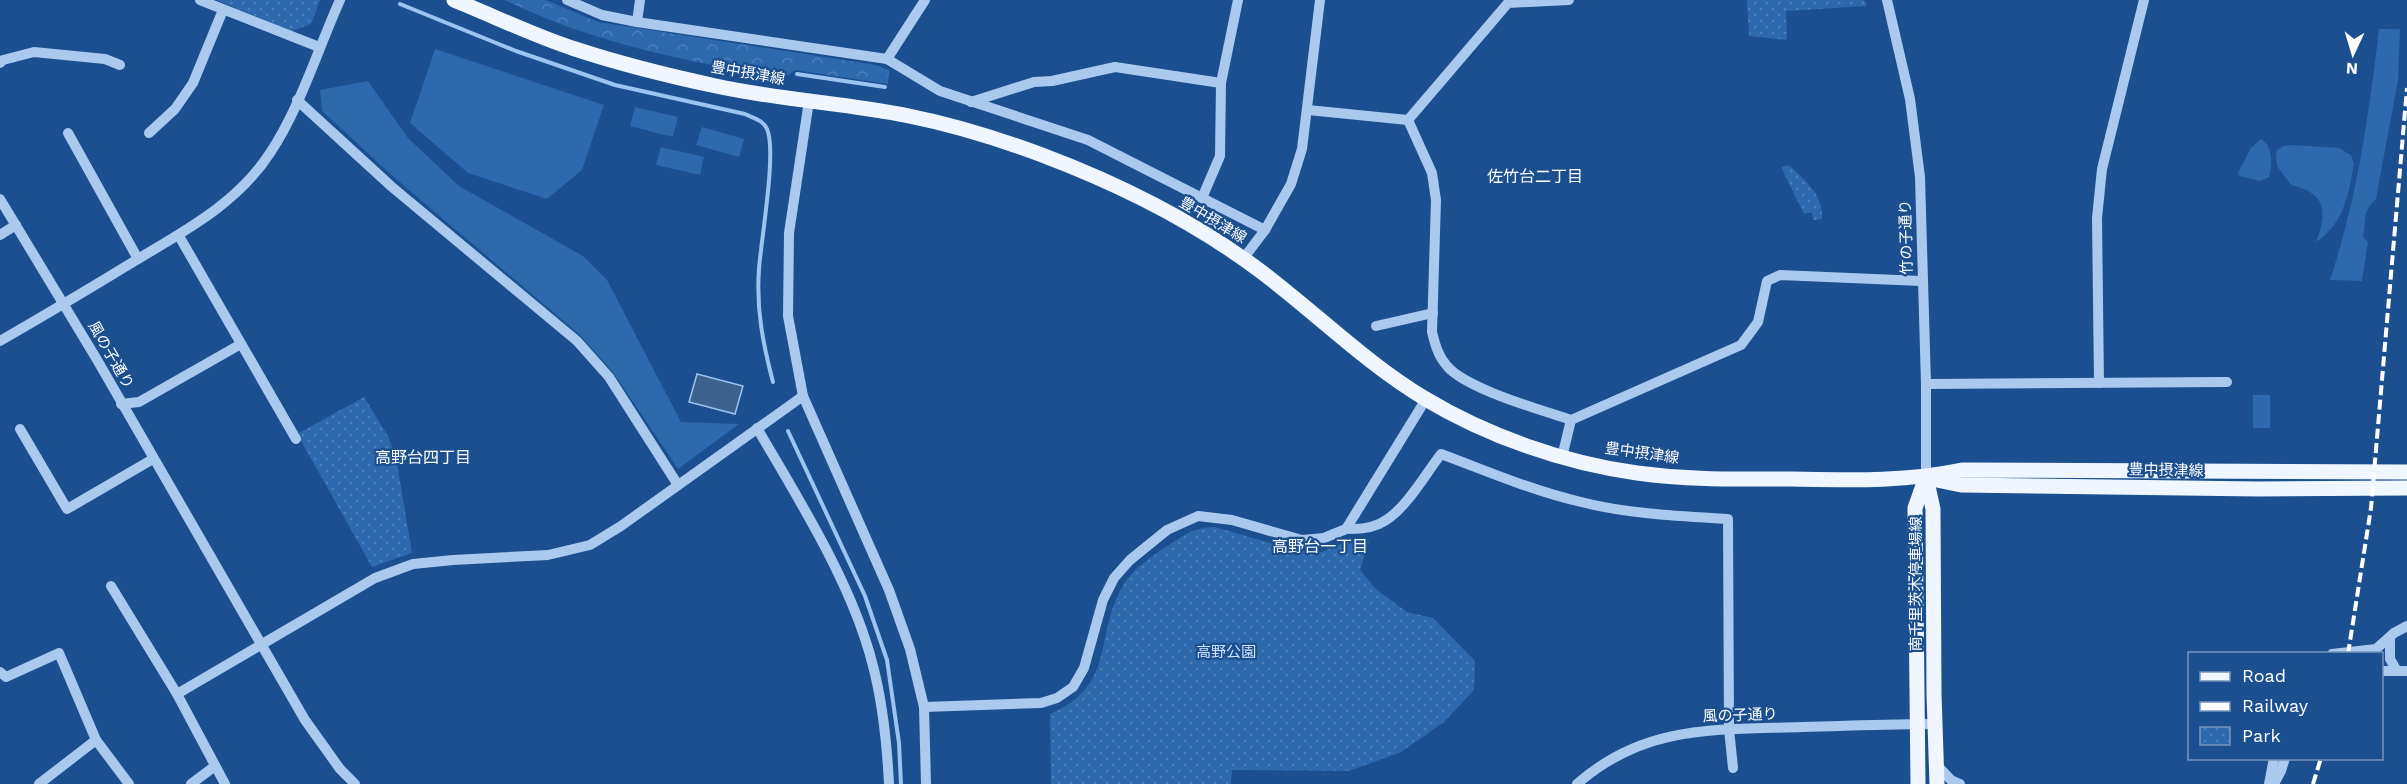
<svg xmlns="http://www.w3.org/2000/svg" width="2407" height="784" font-family="'Work Sans','Noto Sans JP',sans-serif">
<style>
.green{fill:#2e69ad}
.forest{fill:url(#forest-crowns)}
.park{fill:url(#park-dots)}
.water{fill:#3c6290;stroke:#9cc4f0;stroke-width:1.5}
.lines{fill:none;stroke-linecap:round;stroke-linejoin:round}
.stream{stroke:#9cc4f0;stroke-width:4}
.minor{stroke:#a9c9ee;stroke-width:10}
.major{stroke:#f0f6ff;stroke-width:15}
.rail{stroke:#fff;stroke-width:4;stroke-dasharray:10 4.5;stroke-linecap:butt}
.labels{text-anchor:middle;dominant-baseline:central;stroke-width:4.5;stroke-linejoin:round;paint-order:stroke}
.street-label{font-size:15px;fill:#fff;stroke:#1b4f8f}
.park-label{font-size:15px;fill:#cfe3fa;stroke:#1b4f8f}
.neighbourhood-label{font-size:16px;fill:#fff;stroke:#1b4f8f}
</style>
<defs>
<pattern id="forest-crowns" width="20" height="18" patternUnits="userSpaceOnUse" patternTransform="scale(1.5)"><rect width="20" height="18" fill="#2e69ad"/><path d="M2 6a3 3 0 1 1 6 0M12 15a3 3 0 1 1 6 0" fill="none" stroke="#4d80b9"/></pattern>
<pattern id="park-dots" width="8" height="8" patternUnits="userSpaceOnUse" patternTransform="scale(1.5)"><rect width="8" height="8" fill="#2e69ad"/><path d="M2 2h.1M6 6h.1" fill="none" stroke="#4d80b9" stroke-width="1.8" stroke-linecap="round"/></pattern>
</defs>
<rect width="100%" height="100%" fill="#1b4f8f"/>
<g class="green">
<path d="M2379,29h21l-2,51 -22,119c-15,14 -9,21 -13,38l5,5 -6,39 -32,-1c27,-81 39,-166 49,-251z"/>
<path d="M435,49l169,56 -22,65 -35,29 -79,-26 -58,-50z"/>
<path d="M368,81l40,57 51,48 124,70 24,24 74,142 58,2 -61,45 -65,-97 -33,-37 -183,-155 -75,-69 -2,-21z"/>
<path d="M635,107l43,10 -5,20 -43,-11z"/>
<path d="M702,127l42,12 -5,18 -43,-12z"/>
<path d="M2261,139c12,7 12,26 8,38l-9,4 -20,-5 -2,-3 13,-25z"/>
<path d="M2292,145l47,3 12,7 3,9c-5,30 -11,61 -38,78 12,-30 10,-49 -25,-57l-14,-19 -1,-15 7,-5z"/>
<path d="M661,147l43,10 -4,18 -44,-10z"/>
<rect x="2253" y="395" width="17" height="33"/>
</g>
<path class="forest" d="M504,0h42l52,22 278,43 13,5 -1,14 -93,-14 -10,7c-71,-10 -140,-24 -208,-47 -25,-8 -49,-20 -73,-30z"/>
<g class="park">
<path d="M216,0h104l-9,24 -19,7z"/>
<path d="M1747,0h117l3,6 -81,5 1,29 -38,-4z"/>
<path d="M1789,165c16,16 35,30 33,54l-8,1 -3,-8 -7,2 -23,-47z"/>
<path d="M364,397l25,41 8,25 15,90 -40,14 -72,-128 -1,-6z"/>
<path d="M1215,527l83,24 24,1 30,-13 17,2 -9,29 17,20 30,22 26,6 42,43 -1,29 -30,32 -43,30 -52,19 -117,-1 -1,14h-180l-1,-70c68,-29 43,-80 74,-130 8,-14 32,-31 45,-39 19,-12 23,-17 46,-18z"/>
</g>
<path class="water" d="M697,374l46,12 -8,28 -46,-12z"/>
<g class="lines">
<g class="stream">
<path d="M400,4l116,47 99,34 130,29c8,4 18,6 22,15 10,22 -6,111 -8,140 -3,40 4,75 14,113"/>
<path d="M797,74l88,13"/>
<path d="M788,431l77,165 22,64 12,83 2,41"/>
</g>
<g class="minor">
<path d="M200,0l119,47"/>
<path d="M567,0l35,15 35,7 250,37 53,32 148,49 177,90"/>
<path d="M1887,0l23,99 10,78 6,207v93"/>
<path d="M637,22l3,-22"/>
<path d="M887,59l38,-59"/>
<path d="M0,63l3,-3 31,-8 71,7 15,6"/>
<path d="M297,100l95,87 185,154 32,36 69,108"/>
<path d="M809,101l-20,132 -1,83 15,80 86,194 21,59 14,58 2,77"/>
<path d="M971,102l63,-20 18,-1 63,-14 106,16"/>
<path d="M1308,110l100,10"/>
<path d="M1408,120l24,53 4,27 -4,132c3,12 6,24 15,34 19,23 95,44 124,54l170,-75 17,-23 9,-41 13,-6 141,6"/>
<path d="M1408,120l100,-117 61,-3"/>
<path d="M68,133l70,126"/>
<path d="M149,133l26,-24 18,-26 30,-73"/>
<path d="M1202,198l18,-42 1,-73 17,-83"/>
<path d="M0,199l96,159 209,362 35,49 15,15"/>
<path d="M0,235l16,-10"/>
<path d="M179,236l117,203"/>
<path d="M1243,259l22,-29 26,-46 11,-35 18,-149"/>
<path d="M1376,326l57,-13"/>
<path d="M0,341c45,-26 89,-52 133,-79 51,-31 104,-58 137,-109 30,-45 48,-104 70,-153"/>
<path d="M2099,383l-2,-165 5,-49 42,-169"/>
<path d="M1926,384l301,-2"/>
<path d="M121,404l18,-2 102,-58"/>
<path d="M757,428c42,72 96,157 116,238 10,38 14,79 16,118"/>
<path d="M20,429l47,80 86,-50"/>
<path d="M1562,457l9,-37"/>
<path d="M1346,529c11,0 22,0 33,-5 25,-11 45,-48 62,-70 46,17 92,37 140,48 48,12 97,14 147,17l1,210 4,39"/>
<path d="M111,586l66,108 48,90"/>
<path d="M2390,638v21l7,12"/>
<path d="M2332,654l44,-5 18,-16 13,-7"/>
<path d="M2382,671h25"/>
<path d="M0,672l6,5 53,-24 37,87 -57,44"/>
<path d="M177,694l198,-116 38,-14 40,-4 95,-5 42,-10 31,-19 182,-130"/>
<path d="M924,707l117,-4 16,-5 16,-11 11,-19 19,-68 11,-22 16,-18 37,-30 31,-14 34,4 70,20 22,-2 22,-9 80,-130"/>
<path d="M96,740l33,44"/>
<path d="M1936,764l15,16 9,4"/>
<path d="M191,784l24,-18"/>
<path d="M1577,784c68,-60 140,-54 225,-57 44,-1 89,-3 133,-3"/>
<path d="M2269,784l5,-26"/>
<path d="M2274,784l7,-13 4,-13"/>
</g>
<g class="major">
<path d="M454,0c40,16 80,36 121,49 46,15 94,27 141,37 64,14 130,17 193,30 45,9 90,23 133,39 77,29 155,68 221,118 54,41 103,90 161,125 63,38 140,65 213,75 51,7 103,6 155,6 57,1 113,3 170,-9l445,2"/>
<path d="M1926,477l7,32 1,185 3,90"/>
<path d="M1932,479l29,6 298,4 148,-1"/>
<path d="M1918,784l-3,-276 11,-31"/>
</g>
<g class="rail">
<path d="M2348,654l23,-146 36,-420"/>
<path d="M2313,784l8,-26"/>
</g>
</g>
<g class="labels">
<g class="street-label">
<text transform="translate(748 73) rotate(10)">豊中摂津線</text>
<text transform="translate(1213 220) rotate(31)">豊中摂津線</text>
<text transform="translate(1906 237) rotate(-91)">竹の子通り</text>
<text transform="translate(111 355) rotate(60)">風の子通り</text>
<text transform="translate(1642 453) rotate(8)">豊中摂津線</text>
<text transform="translate(2166 470) rotate(1)">豊中摂津線</text>
<text transform="translate(1916 584) rotate(-90)">南千里茨木停車場線</text>
<text transform="translate(1740 715) rotate(-2)">風の子通り</text>
</g>
<g class="park-label">
<text x="1226" y="652">高野公園</text>
</g>
<g class="neighbourhood-label">
<text x="1535" y="176">佐竹台二丁目</text>
<text x="423" y="457">高野台四丁目</text>
<text x="1320" y="546">高野台一丁目</text>
</g>
</g>
<rect x="2188" y="652" width="195" height="108" fill="#1b4f8f" stroke="#7695bc" stroke-width="1.5"/>
<rect x="2200" y="672" width="30" height="9" fill="#f0f6ff" stroke="#7695bc" stroke-width="1.5"/>
<text x="2242" y="682" font-size="18" fill="#ffffff">Road</text>
<rect x="2200" y="702" width="30" height="9" fill="#ffffff" stroke="#7695bc" stroke-width="1.5"/>
<text x="2242" y="712" font-size="18" fill="#ffffff">Railway</text>
<rect x="2200" y="727" width="30" height="18" fill="url(#park-dots)" stroke="#7695bc" stroke-width="1.5"/>
<text x="2242" y="742" font-size="18" fill="#ffffff">Park</text>
<g transform="translate(2353 54) rotate(184)" stroke="#1b4f8f" stroke-width="4.5" paint-order="stroke">
<path d="M0-4.5L10 22L0 15L-10 22Z" fill="#ffffff"/>
<text y="-9" font-size="16" font-weight="bold" text-anchor="middle" fill="#ffffff">N</text>
</g>
</svg>
